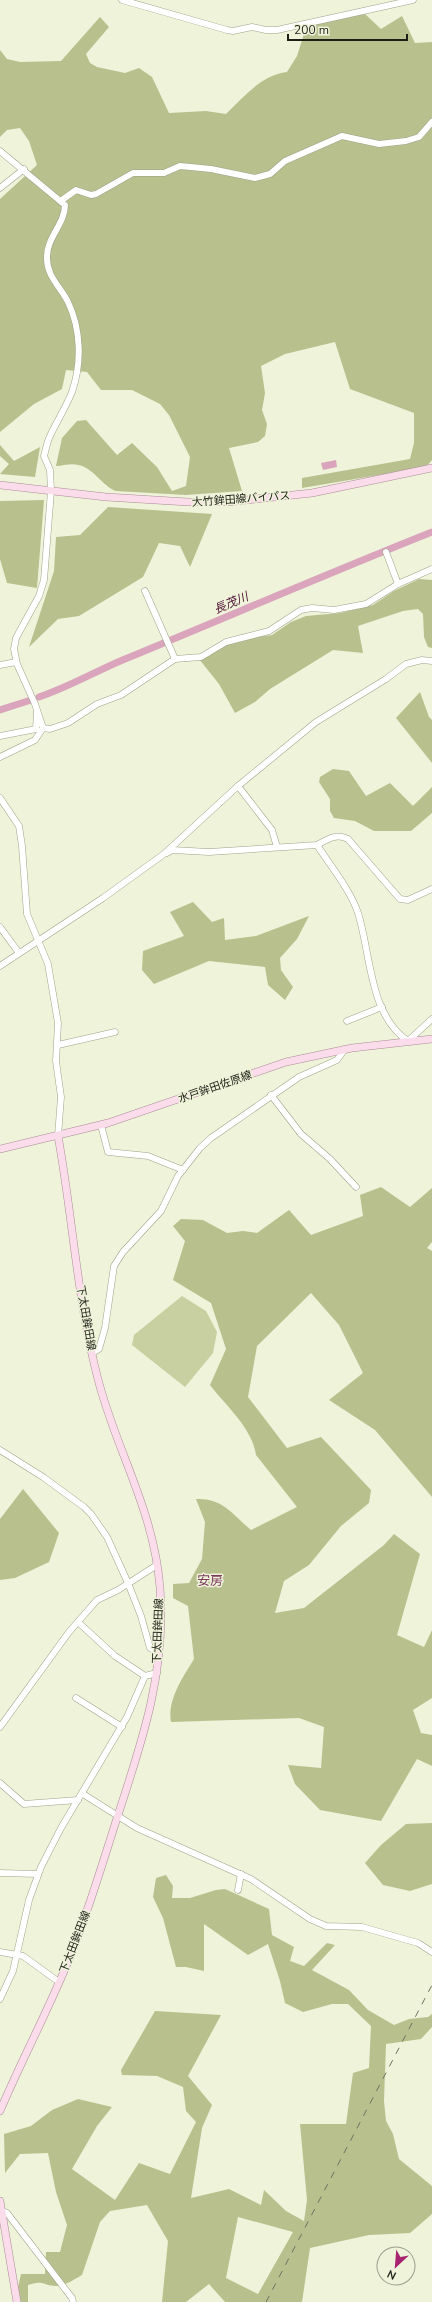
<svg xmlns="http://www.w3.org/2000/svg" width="432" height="2302" font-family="'Nunito Sans','Noto Sans JP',sans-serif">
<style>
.green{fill:#c8cfa0}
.forest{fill:#b8c08d;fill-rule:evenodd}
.water{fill:#d9a4bc}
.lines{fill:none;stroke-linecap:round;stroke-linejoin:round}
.river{stroke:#d9a4bc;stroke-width:7}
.minor-casing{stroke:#9da28a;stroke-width:7}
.major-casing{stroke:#ab8b97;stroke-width:8}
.minor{stroke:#fff;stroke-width:6}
.major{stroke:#fadcea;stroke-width:7}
.rail{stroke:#6f7162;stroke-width:1;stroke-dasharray:7 7;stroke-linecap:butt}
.labels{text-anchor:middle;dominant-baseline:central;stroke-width:3;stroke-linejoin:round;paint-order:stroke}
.street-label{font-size:11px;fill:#1d1f16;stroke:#eff3da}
.water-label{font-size:12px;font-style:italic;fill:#4e1134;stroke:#eff3da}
.quarter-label{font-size:13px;fill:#7d3c5e;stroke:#eff3da}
</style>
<rect width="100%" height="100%" fill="#eff3da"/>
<path class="green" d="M182,1296l24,15 11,21 -4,21 -28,34 -53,-42 2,-10z"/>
<g class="forest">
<path d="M365,14l16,15 21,-13 13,27 17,-1v418l-6,7 -124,21v-10l108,-19 4,-16v-30l-64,-24 -15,-47 -50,12 -24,12 4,27 -3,17 5,14 -2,12 -7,6 -29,6 13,43 -56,4 -70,-4c-14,-5 -23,-24 -38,-26 -7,-2 -15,1 -22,1l6,-28 15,-17 9,-1 31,35 15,-12 25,24 15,24 14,-5 4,-29 -21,-42 -9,-11 -28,-14h-31l-14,-18 -21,-2 -4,19 -28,15 -34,28v-233l37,-34 -8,-24 -9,-13 -13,2 -7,7v-87l7,9 13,3 41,-1 39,-44 9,10 -23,27 4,9 7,4 28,6 14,-5 13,9 17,36 37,-2 20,3c18,-17 35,-39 61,-42l10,-16 7,-22 14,-10z"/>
<path d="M0,445l14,16 26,-14 -5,30 -35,-3 9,-10 -9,-8z"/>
<path d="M44,500l-7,88 -30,-5 -7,-24v-58z"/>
<path d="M108,507l104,7 -22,53 -10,-21 -21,-3 -16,34 -64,39 -21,3 -29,28 25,-76 2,-34 24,-2z"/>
<path d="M419,579l13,1v68l-4,-1 -4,-10 -1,-23 -5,-5 -15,2 -45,15 5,27 -30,-3 -63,39 -15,13 -20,11 -16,-29 -20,-25 12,-4 5,-6 31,-11 25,-3 19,-13 15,-6 34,-3 33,-8 21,-14z"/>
<path d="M420,692l9,25 3,3v43l-36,-45z"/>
<path d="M333,769l16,2 17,25 24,-13 23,23 19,-19v26l-21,18h-37l-19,-10 -21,-3 -4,-7v-12l-11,-17 1,-5z"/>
<path d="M193,902l19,20 12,-4 1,22 31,-4 53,-20 -12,23 -17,19 1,12 12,17 -8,13 -17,-15 -3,-18 -56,-6 -55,23 -12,-14 1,-19 41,-15 -14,-24z"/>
<path d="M381,1187l29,20 22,-19v54l-5,6 5,3v246l-57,-67 -46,-30 34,-27 -24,-48 -28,-32 -54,53 -9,51 39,51 34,-11 50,53 -2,13 -28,23 -32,39 -25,16 -9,32 29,-5 80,-63 10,-11 26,20 -23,81 27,12 8,-17v68l-19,12 8,23 11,2v31l-15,-7 -36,62 -61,-11 -25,-26 -7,-19 33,3 3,-41 -25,-9 -128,4c-4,-22 12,-45 23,-63l-6,-53 -15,-8v-14l16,-1 13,-24 3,-37 -9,-23c27,-1 36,15 55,31l46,-23 -41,-52c-4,-27 -30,-49 -46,-70l16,-36 -15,-46 -38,-23 12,-39 -12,-15 8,-7 22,1 24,13 16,-2 14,2 32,-23 22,25 52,-19 -3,-21z"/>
<path d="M23,1489l36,44 -10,29 -34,16 -15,2v-61z"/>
<path d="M432,1823v61l-22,7 -27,-6 -18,-22 16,-18 25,-21z"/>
<path d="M166,1875l7,11 -1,12h18l26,-8 9,-1 44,20 3,26 22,12 -4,14 14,5 23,-23 8,2 -23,25 37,20 19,20 26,15 15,-6 19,-2 4,-3v13l-11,12 -35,5 -2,57 2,20 7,13 6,25 33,27v28l-22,19 -41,2 -59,13 -8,54h-77l-16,-18 -23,18h-24l6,-61 -21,-36 -37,6 -10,11 -18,53c-9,5 -17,11 -27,11 -14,-1 -10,-6 -27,-1v17h-7l-3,-15 3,-13h24l1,-22h14l7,-27 -11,-33 -8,-39 -28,1 -15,19 -1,-39 27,-8 21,-16 26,-11 34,8 -15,19 -25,43 43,31 24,-37 31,11 26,-52 -10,-11 -3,-24 -26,-11 -35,-1 -1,-5 34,-59 66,4 -33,61 24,29 -10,23 -11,70 38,-9 32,16 3,-15 22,21 18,10 3,-21 -7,-76h46l7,-51 16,-5 2,-42 -23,-22h-16l-29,8 -18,-9 -5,-22 -12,-37 -20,11 -44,-31v47l-18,-4h-10l-13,-49 -10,-21 3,-19zM238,2217l55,15 -35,62 -32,-16z"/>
</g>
<path class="water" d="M336,460l1,7 -14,3 -2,-7z"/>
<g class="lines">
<g class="river">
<path d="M39,697c30,-10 57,-26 86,-38 102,-42 204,-86 307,-127"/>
<path d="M0,710l31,-10"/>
</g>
<defs>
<g id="minor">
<path d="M122,0l105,30 6,1 19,-4 14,3h11l136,-30"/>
<path d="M0,151l65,54c0,18 -18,33 -18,51 -1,20 13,30 21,46 13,27 14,61 4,90 -6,15 -15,29 -22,44 -3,6 -4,13 -6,20l6,14 1,21 -7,89 -5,16 -23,42 -2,11 3,15 18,40 8,24 -8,12 -35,17"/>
<path d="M0,188l24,-19"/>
<path d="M62,200l14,-10 15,5 5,-1 37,-21h31l16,-7 31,3 44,9 15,-4 15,-13 57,-25 37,8 27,-3 13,-4 13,-15"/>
<path d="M386,552l12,32"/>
<path d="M145,591l30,68"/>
<path d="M0,665l16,-3"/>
<path d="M43,728l7,1 18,-6 29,-19 24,-9 54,-36 26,-2 25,-15 43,-11 32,-21 11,-2 22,2 32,-6 32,-20 34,-15"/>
<path d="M0,736l36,-7 1,-17"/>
<path d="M238,786l34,44 5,17"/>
<path d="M0,798l19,28 3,20 5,68 21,50 10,59 -2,38 5,36 -3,39"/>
<path d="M317,845c13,20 34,46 41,68 13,41 11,102 50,128l24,-22"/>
<path d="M167,853l5,-3 37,2 108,-7c11,-6 19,-12 31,-6l52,60 8,1 24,-11"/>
<path d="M0,927l19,26"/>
<path d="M0,966l103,-68 61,-44 74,-68 78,-64 70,-43 20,-15 16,-4 10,1"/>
<path d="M347,1021l35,-14"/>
<path d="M58,1045l57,-13"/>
<path d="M271,1095l30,39 29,25 26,28"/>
<path d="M101,1125l7,27 40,4 35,14"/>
<path d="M92,1353l7,-4 6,-21 9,-62 9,-14 38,-41 17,-35 22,-28 11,-10 88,-61 38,-17 8,-11"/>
<path d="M0,1450l43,27 41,30 7,7 16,23 21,46 13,33 9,32 9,4"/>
<path d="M79,1623l36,33 30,20"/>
<path d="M76,1698l46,29"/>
<path d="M0,1727l69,-95 28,-32 21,-10 39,-25"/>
<path d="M0,1783l24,21 54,-4"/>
<path d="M83,1794l54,34 114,51 59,40 16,7 36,1 56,16 14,9"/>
<path d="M0,1873l38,1"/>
<path d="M238,1890l3,-16"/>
<path d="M0,1952l23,4 36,26"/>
<path d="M0,1999l13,-28 16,-71 12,-33 20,-39 66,-111 18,-41 12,-3"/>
<path d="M2,2211l5,2 65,85 1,4"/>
</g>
<g id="major">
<path d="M0,485l106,12 82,5h39l85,-9 120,-25"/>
<path d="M0,1149l108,-26 178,-61 66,-14 80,-9"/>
<path d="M0,2111c22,-52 49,-102 70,-154 19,-47 33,-96 49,-145 25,-76 47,-143 41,-224 -6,-77 -42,-134 -61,-205 -22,-81 -26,-165 -41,-247"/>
<path d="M0,2201l17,101"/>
</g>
</defs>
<use href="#minor" class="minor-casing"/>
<use href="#major" class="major-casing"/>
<use href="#minor" class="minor"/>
<use href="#major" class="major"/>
<path class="rail" d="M266,2302l166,-317"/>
</g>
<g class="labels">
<g class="street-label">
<text transform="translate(241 499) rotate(-4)">大竹鉾田線バイパス</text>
<text transform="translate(215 1087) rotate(-19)">水戸鉾田佐原線</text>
<text transform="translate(86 1318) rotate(80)">下太田鉾田線</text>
<text transform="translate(158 1631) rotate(-88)">下太田鉾田線</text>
<text transform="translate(75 1942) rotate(-69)">下太田鉾田線</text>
</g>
<g class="water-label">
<text transform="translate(231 603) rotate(-23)">長茂川</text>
</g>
<g class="quarter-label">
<text x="210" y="1581">安房</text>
</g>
</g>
<g transform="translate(396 2266) rotate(206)"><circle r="19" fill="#eff3da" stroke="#9b9e8c"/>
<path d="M0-3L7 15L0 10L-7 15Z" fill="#a72472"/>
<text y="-6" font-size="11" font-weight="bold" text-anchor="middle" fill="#1d1f16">N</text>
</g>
<path d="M288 34v6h119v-6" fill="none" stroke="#1d1f16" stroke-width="2"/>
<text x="294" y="34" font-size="12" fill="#1d1f16" stroke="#eff3da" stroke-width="3" paint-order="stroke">200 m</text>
</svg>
